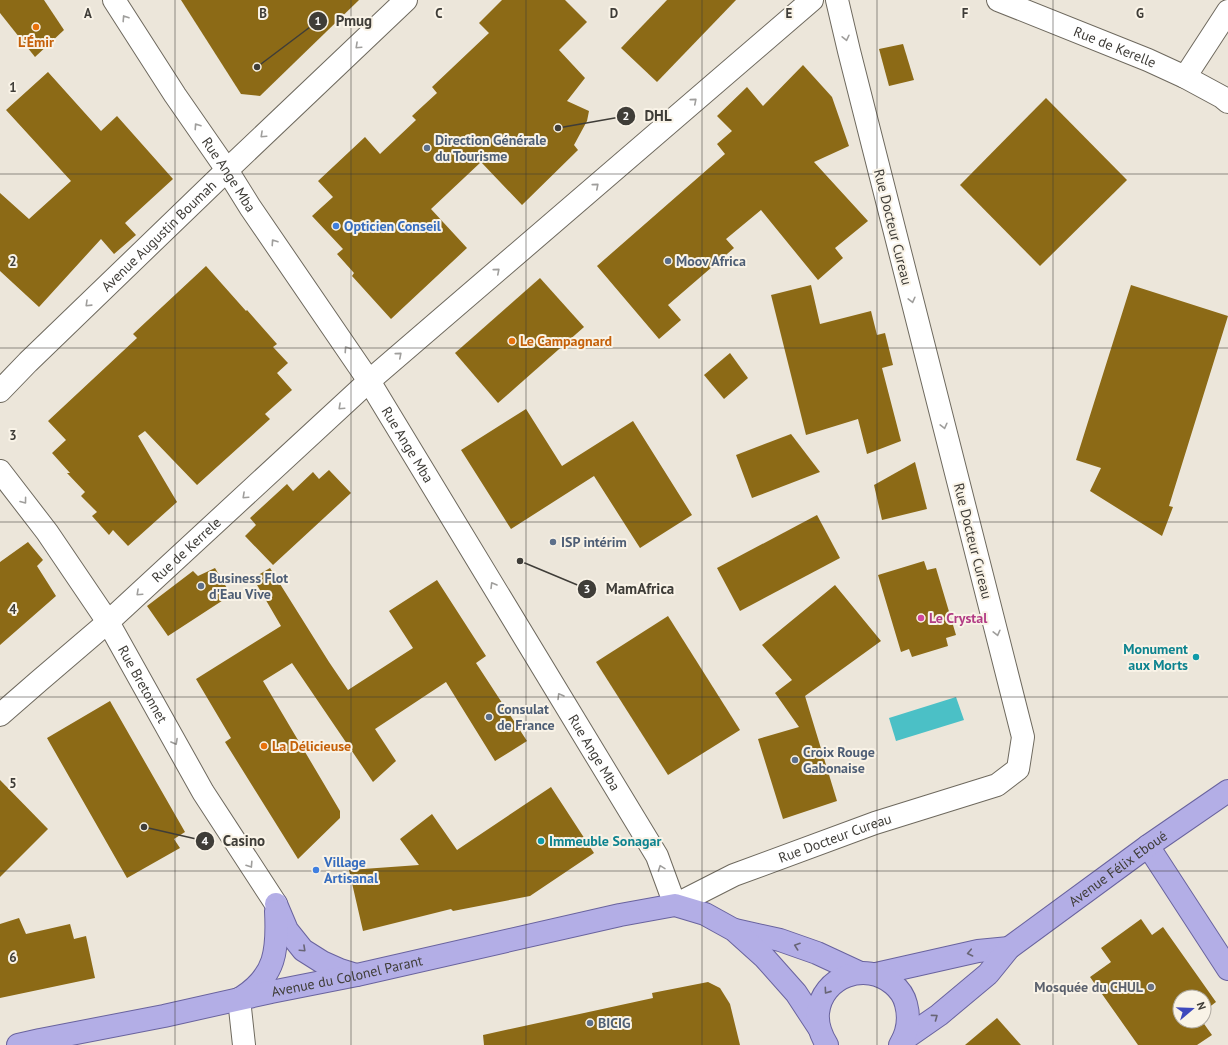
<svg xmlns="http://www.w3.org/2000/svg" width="1228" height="1045" font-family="'PT Sans',sans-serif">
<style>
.water{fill:#4bc0c6}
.building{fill:#8c6a16}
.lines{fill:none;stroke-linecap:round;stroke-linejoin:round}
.minor-casing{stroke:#6e695e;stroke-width:24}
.major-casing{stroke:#69639e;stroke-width:24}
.minor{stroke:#fff;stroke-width:22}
.major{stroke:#b3aee6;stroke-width:22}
.oneway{stroke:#9f9e9c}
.oneway2{stroke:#686575}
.grid{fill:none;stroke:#3f3d38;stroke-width:1;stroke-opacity:0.55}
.food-dot{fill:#e8710a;stroke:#f9f3e7;stroke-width:1.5}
.service-dot{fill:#5c6f8a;stroke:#f9f3e7;stroke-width:1.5}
.shop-dot{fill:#3f7fe0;stroke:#f9f3e7;stroke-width:1.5}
.hotel-dot{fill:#d1479c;stroke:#f9f3e7;stroke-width:1.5}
.culture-dot{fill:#0f9aa8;stroke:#f9f3e7;stroke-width:1.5}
.worship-dot{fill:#6b7280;stroke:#f9f3e7;stroke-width:1.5}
.labels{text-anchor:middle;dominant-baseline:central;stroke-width:4;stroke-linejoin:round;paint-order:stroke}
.food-label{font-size:14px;font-weight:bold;fill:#c56008;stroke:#f9f3e7;text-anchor:start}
.street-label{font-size:14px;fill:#3f3d38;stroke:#f9f3e7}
.service-label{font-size:14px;font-weight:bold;fill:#4e5e75;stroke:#f9f3e7;text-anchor:start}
.shop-label{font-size:14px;font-weight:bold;fill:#366cbe;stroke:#f9f3e7;text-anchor:start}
.hotel-label{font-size:14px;font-weight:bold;fill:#b23c85;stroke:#f9f3e7;text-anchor:start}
.culture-label{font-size:14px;font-weight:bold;fill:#0d838f;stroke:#f9f3e7;text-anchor:end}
.worship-label{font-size:14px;font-weight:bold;fill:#5b616d;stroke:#f9f3e7;text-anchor:end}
.grid-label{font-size:13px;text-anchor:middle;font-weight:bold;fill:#3f3d38;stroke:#f9f3e7;stroke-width:4;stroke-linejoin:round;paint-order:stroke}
.leader{fill:none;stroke:#3f3d38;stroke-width:1.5}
.callout-dot{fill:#3f3d38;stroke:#f9f3e7;stroke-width:1.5}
.mark-label{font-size:12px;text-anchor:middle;font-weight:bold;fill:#fff}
.callout-label{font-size:15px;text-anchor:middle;font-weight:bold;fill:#3f3d38;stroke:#f9f3e7;stroke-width:4;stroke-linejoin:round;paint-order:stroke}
</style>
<rect width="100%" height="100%" fill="#ece6da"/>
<path class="water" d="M956,697l8,23 -68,21 -7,-23z"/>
<g class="building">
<path d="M0,0h44l20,30 -29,27 -35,-44z"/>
<path d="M181,0h178l-99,96 -19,-2z"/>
<path d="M502,0h63l22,22 -28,28 26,28 -18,23 22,10 -2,10 -13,24 4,5 -56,55 -41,-43 -50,47 36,39 -76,71 -39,-43 2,-3 -17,-19 6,-5 -31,-33 21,-19 -15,-16 47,-44 15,17 36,-34 -4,-4 25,-23 -5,-6 57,-54 -10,-10z"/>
<path d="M667,0h69l-79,82 -36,-34z"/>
<path d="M903,44l11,36 -25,6 -10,-37z"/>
<path d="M803,65l29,32 17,49 -35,16 54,59 -33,27 8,10 -25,22 -57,-70 -35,29 8,9 -66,57 13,15 -22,19 -62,-73 128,-112 -8,-10 15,-13 -15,-15 30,-29 16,19z"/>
<path d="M48,72l53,59 16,-15 56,63 -48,44 11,12 -22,19 -13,-15 -62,68 -39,-36v-78l29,26 42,-38 -65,-71z"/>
<path d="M1046,98l81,82 -87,86 -80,-81z"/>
<path d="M206,266l40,45 1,-1 30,34 -4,3 15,16 -11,10 15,17 -27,24 5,5 -73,66 -52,-54 -7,5 39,66 -49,44 -15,-16 -4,5 -17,-19 5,-4 -16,-16 4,-4 -18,-19h3l-18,-20 14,-13 -18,-19 89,-83 -4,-4z"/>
<path d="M540,278l44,49 -86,76 -43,-50z"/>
<path d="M811,285l9,39 51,-13 6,24 8,-2 8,32 -11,3 19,73 -34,13 -9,-35 -52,16 -35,-140z"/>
<path d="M1131,285l97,31 -59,190 4,1 -11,29 -72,-45 11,-23 -25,-8z"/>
<path d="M730,353l18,25 -24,21 -20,-24z"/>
<path d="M526,409l36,57 71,-45 59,94 -52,33 -46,-72 -83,53 -50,-79z"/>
<path d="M791,434l29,38 -68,26 -16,-43z"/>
<path d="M915,462l12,47 -45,11 -8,-35z"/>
<path d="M329,470l22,23 -78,72 -28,-29 11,-11 -6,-7 37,-34 6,7 20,-19 6,7z"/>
<path d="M817,515l23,43 -100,53 -23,-43z"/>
<path d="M28,542l15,18 -6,6 19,30 -56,49v-83z"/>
<path d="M924,561l3,9 9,-2 20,67 -10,3 2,8 -36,11 -3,-8 -8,3 -23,-77z"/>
<path d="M215,568l16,27 -63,41 -21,-30 46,-35 5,5z"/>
<path d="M270,568l59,94 19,28 65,-42 -24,-37 48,-31 49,76 -10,7 51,78 -32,20 -49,-79 -71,47 21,32 -23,21 -81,-119 -29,18 77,130v7l-42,41 -73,-117 6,-4 -35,-59 85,-53 -28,-48z"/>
<path d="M835,585l46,56 -76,55 32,105 -54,18 -25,-80 41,-12 -24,-34 17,-13 -30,-35z"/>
<path d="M668,616l72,114 -72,45 -72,-113z"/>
<path d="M110,701l75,131 -11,7 6,9 -53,30 -80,-140z"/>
<path d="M0,780l48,49 -48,48z"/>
<path d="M551,787l43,66 -64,43 -77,15 -2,-2 -88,22 -14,-61 70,-5 -19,-26 32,-25 25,36z"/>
<path d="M19,918l7,16 44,-10 4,15 12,-3 9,42 -95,20v-74z"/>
<path d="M1141,919l11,16 11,-8 53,75 -12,9v-14h-24v24h22l10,14 -15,10h-59l-48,-68 21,-15 -10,-14z"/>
<path d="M708,982l12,6 10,16 10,41h-256l-1,-10 170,-37 -1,-5z"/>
<path d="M997,1018l24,27h-56z"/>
</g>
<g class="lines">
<defs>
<g id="minor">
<path id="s1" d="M114,0l61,95 52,75 23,37 119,174 288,475 18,49 59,-30 141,-52 122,-38 21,-16 5,-32 -174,-686 -12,-51"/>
<path id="s2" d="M998,0l150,60 37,17 37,20 6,5"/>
<path d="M1185,77l43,-66"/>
<path id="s3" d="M0,391l28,-29 199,-192 179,-170"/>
<path id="s4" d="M0,471l47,61 61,90 95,170 73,112"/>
<path id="s5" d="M0,715l39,-34 69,-59 261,-241 443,-381"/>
<path d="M239,999l5,46"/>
</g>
<g id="major">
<path d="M1148,846l80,123"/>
<path d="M276,904l11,26 16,20 19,12 18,8 16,5"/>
<path d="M735,930l45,10 37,13 41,19"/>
<path d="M876,974l102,-23 31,-3"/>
<path d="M241,998c35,-22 37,-48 35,-87"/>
<path id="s6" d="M903,1040l36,-25 49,-41 21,-26 139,-102 80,-55"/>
<path id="s7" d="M18,1045l22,-5 124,-24 107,-24 86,-17 263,-60 55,-10 30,9 29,16 30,27 32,36 23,35"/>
<path d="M827,1045c-6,-10 -10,-21 -9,-32 4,-37 48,-52 75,-29 6,5 11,12 13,20 4,15 2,28 -6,41"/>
</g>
</defs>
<use href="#minor" class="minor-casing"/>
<use href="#major" class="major-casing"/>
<use href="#minor" class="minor"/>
<use href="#major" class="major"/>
</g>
<defs><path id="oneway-chevron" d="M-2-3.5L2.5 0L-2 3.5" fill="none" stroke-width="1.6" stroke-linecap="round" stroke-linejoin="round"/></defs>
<g class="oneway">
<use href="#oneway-chevron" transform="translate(125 18) rotate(-123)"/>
<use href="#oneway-chevron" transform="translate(846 38) rotate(77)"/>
<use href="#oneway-chevron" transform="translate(358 46) rotate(137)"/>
<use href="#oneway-chevron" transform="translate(694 101) rotate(-41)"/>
<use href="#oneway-chevron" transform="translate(197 126) rotate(-124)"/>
<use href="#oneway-chevron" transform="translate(263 135) rotate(137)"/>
<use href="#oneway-chevron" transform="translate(596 186) rotate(-41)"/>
<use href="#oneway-chevron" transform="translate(274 242) rotate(-124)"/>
<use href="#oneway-chevron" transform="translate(497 271) rotate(-41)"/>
<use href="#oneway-chevron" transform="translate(912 300) rotate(76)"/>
<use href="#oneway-chevron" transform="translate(88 304) rotate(136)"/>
<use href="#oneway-chevron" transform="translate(347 349) rotate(-124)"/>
<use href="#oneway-chevron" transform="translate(399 355) rotate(-41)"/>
<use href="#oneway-chevron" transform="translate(341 407) rotate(137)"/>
<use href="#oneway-chevron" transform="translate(944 426) rotate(76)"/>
<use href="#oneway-chevron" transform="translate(245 496) rotate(137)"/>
<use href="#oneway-chevron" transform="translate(24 501) rotate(53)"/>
<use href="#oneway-chevron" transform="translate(493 585) rotate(-121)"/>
<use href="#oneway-chevron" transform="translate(139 593) rotate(137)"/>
<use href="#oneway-chevron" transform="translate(997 633) rotate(76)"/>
<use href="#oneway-chevron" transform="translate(560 696) rotate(-121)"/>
<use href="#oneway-chevron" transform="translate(175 742) rotate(61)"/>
<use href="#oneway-chevron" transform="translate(250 865) rotate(57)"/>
<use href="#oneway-chevron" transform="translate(661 868) rotate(-110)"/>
</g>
<g class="oneway2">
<use href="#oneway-chevron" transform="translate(797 946) rotate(-161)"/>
<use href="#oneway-chevron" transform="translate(303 949) rotate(43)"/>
<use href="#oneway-chevron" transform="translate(970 953) rotate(168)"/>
<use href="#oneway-chevron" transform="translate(827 991) rotate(125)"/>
<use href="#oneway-chevron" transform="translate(935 1017) rotate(-36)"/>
</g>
<path class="grid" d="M175,0v1045M351,0v1045M526,0v1045M702,0v1045M877,0v1045M1053,0v1045M0,174h1228M0,348h1228M0,522h1228M0,697h1228M0,871h1228"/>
<g class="food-dot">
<circle cx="36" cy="27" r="4"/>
<circle cx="512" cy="341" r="4"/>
<circle cx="264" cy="746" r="4"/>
</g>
<g class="service-dot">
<circle cx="427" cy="148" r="4"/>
<circle cx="668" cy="261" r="4"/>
<circle cx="553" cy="542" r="4"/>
<circle cx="201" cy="586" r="4"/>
<circle cx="489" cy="717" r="4"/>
<circle cx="795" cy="760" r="4"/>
<circle cx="590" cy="1023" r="4"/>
</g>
<g class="shop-dot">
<circle cx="336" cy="226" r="4"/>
<circle cx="316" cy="870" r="4"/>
</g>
<circle class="hotel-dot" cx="921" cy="618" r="4"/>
<g class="culture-dot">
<circle cx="1196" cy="657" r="4"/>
<circle cx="541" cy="841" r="4"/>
</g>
<circle class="worship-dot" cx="1151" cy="987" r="4"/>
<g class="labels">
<g class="food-label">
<text x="36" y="42" text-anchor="middle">L'Émir</text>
<text x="520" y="341">Le Campagnard</text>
<text x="272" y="746">La Délicieuse</text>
</g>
<g class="street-label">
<text stroke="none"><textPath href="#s2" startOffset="126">Rue de Kerelle</textPath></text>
<text stroke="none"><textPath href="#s1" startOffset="209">Rue Ange Mba</textPath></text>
<text transform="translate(893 227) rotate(76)">Rue Docteur Cureau</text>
<text stroke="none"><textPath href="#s3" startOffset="222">Avenue Augustin Boumah</textPath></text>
<text stroke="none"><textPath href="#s1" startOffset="533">Rue Ange Mba</textPath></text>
<text transform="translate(973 541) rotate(76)">Rue Docteur Cureau</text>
<text stroke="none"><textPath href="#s5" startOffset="249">Rue de Kerrele</textPath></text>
<text stroke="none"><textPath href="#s4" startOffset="257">Rue Bretonnet</textPath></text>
<text stroke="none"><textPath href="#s1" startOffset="893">Rue Ange Mba</textPath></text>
<text stroke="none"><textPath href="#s1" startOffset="1240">Rue Docteur Cureau</textPath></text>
<text stroke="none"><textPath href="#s6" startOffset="276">Avenue Félix Eboué</textPath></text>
<text stroke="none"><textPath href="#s7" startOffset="336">Avenue du Colonel Parant</textPath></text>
</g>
<g class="service-label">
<text x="435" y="140">Direction Générale<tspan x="435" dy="16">du Tourisme</tspan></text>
<text x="676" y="261">Moov Africa</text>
<text x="561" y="542">ISP intérim</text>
<text x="209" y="578">Business Flot<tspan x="209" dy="16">d'Eau Vive</tspan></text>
<text x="497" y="709">Consulat<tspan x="497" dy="16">de France</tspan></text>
<text x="803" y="752">Croix Rouge<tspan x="803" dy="16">Gabonaise</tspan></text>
<text x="598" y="1023">BICIG</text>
</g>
<g class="shop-label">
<text x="344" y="226">Opticien Conseil</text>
<text x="324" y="862">Village<tspan x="324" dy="16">Artisanal</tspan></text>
</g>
<g class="hotel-label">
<text x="929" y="618">Le Crystal</text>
</g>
<g class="culture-label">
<text x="1188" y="649">Monument<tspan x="1188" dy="16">aux Morts</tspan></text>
<text x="549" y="841" text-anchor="start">Immeuble Sonagar</text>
</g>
<g class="worship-label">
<text x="1143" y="987">Mosquée du CHUL</text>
</g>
</g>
<g class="grid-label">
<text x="88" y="18">A</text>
<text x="263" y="18">B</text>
<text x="439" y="18">C</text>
<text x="614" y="18">D</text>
<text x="789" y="18">E</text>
<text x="965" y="18">F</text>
<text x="1140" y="18">G</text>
<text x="13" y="92">1</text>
<text x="13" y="266">2</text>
<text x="13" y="440">3</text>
<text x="13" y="614">4</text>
<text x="13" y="788">5</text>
<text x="13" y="962">6</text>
</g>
<path class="leader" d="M257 67L318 21M558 128L626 116M520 561L587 589M144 827L205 841"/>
<g class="callout-dot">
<circle cx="257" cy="67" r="4"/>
<circle cx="558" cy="128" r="4"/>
<circle cx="520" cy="561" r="4"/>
<circle cx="144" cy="827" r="4"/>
<circle cx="318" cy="21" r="10"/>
<circle cx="626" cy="116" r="10"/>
<circle cx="587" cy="589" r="10"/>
<circle cx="205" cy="841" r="10"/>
</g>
<g class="mark-label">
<text x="318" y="25">1</text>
<text x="626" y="120">2</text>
<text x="587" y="593">3</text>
<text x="205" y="845">4</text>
</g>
<g class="callout-label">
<text x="354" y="26">Pmug</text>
<text x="658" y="121">DHL</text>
<text x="640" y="594">MamAfrica</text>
<text x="244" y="846">Casino</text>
</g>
<g transform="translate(1192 1009) rotate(71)"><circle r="19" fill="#f9f3e7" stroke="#afaaa1"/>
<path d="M0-3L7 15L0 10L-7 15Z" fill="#3e49bd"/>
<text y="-6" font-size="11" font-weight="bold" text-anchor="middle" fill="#3f3d38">N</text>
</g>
</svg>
